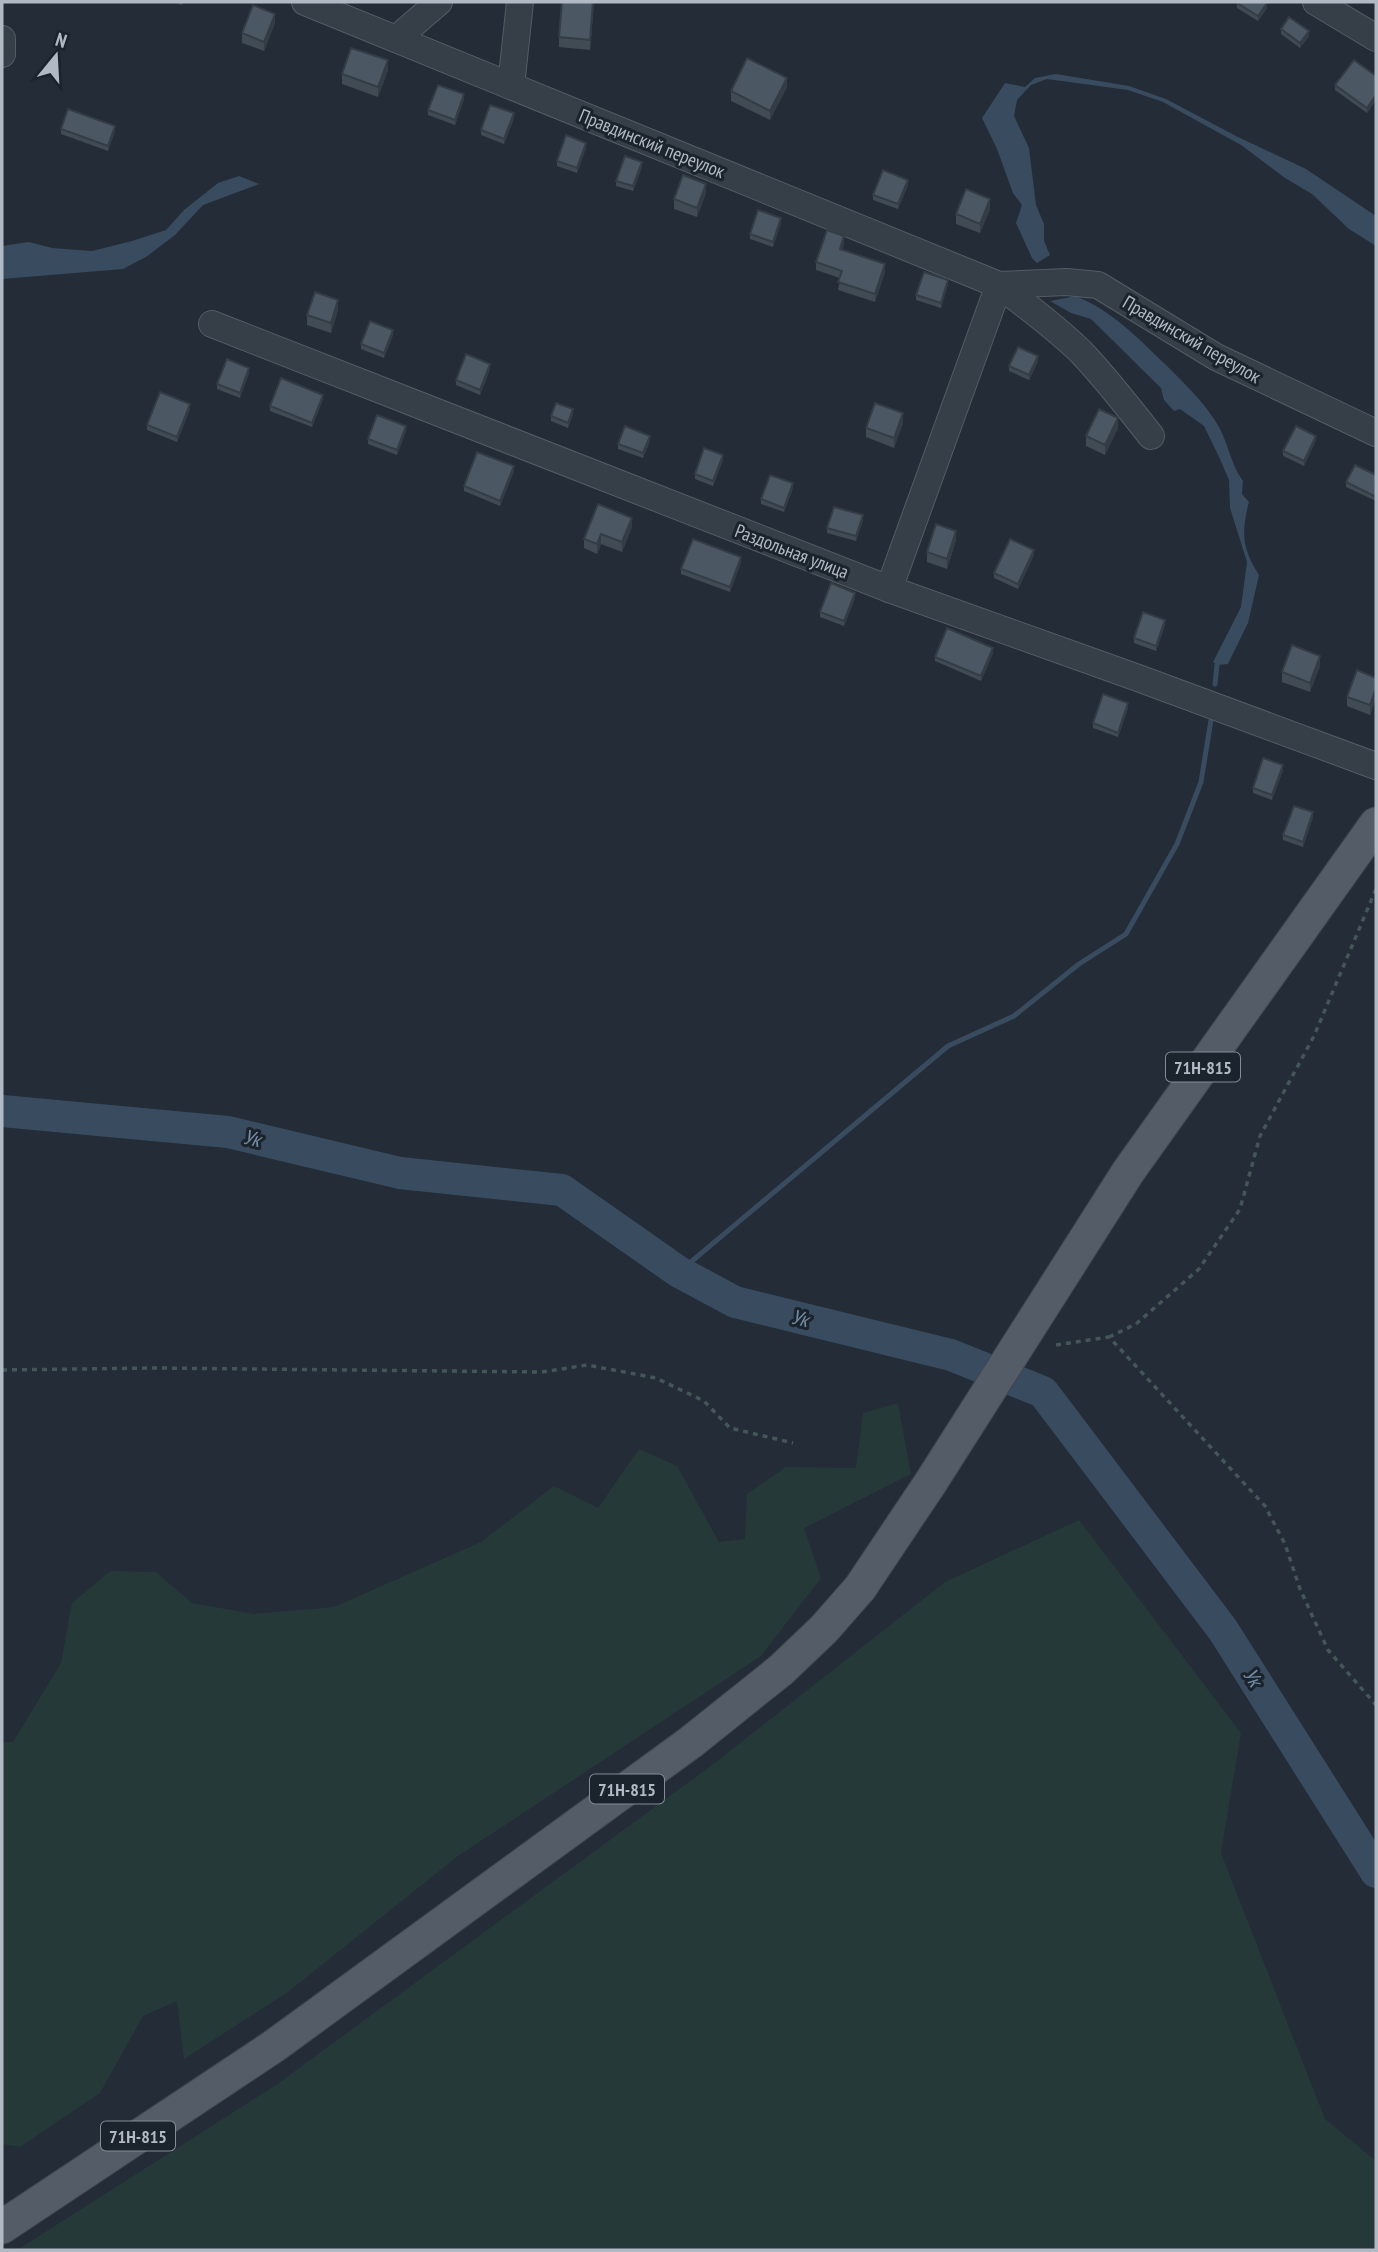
<svg xmlns="http://www.w3.org/2000/svg" width="1378" height="2252" font-family="'PT Sans Narrow',sans-serif">
<style>
.green{fill:#263939}
.water{fill:#394b5f}
.lines{fill:none;stroke-linecap:round;stroke-linejoin:round}
.stream{stroke:#394b5f;stroke-width:5}
.river{stroke:#394b5f;stroke-width:32}
.minor-casing{stroke:#545c65;stroke-width:28}
.major-casing{stroke:#3f4751;stroke-width:35}
.path{stroke:#445657;stroke-width:3.5;stroke-dasharray:5 5;stroke-linecap:butt}
.minor{stroke:#363e47;stroke-width:26}
.major{stroke:#545d67;stroke-width:33}
.wall{fill:#404b54}
.shaded-wall{fill:#343d45}
.building{fill:#4b5762;stroke:#343d45;stroke-width:2}
.labels{text-anchor:middle;dominant-baseline:central;stroke-width:6;stroke-linejoin:round;paint-order:stroke}
.shield{fill:#1b232c;stroke:#848c96;stroke-width:2}
.shield-label{font-size:18px;font-weight:bold;fill:#b1b9c4}
.street-label{font-size:19px;fill:#b1b9c4;stroke:#1b232c}
.water-label{font-size:21px;font-style:italic;fill:#738ca5;stroke:#1b232c}
</style>
<rect width="100%" height="100%" fill="#232c37"/>
<g class="green">
<path d="M898,1403l13,71 -107,54 17,50 -60,78 -303,200 -170,136 -104,67 -7,-58 -34,15 -43,77 -80,54 -18,-3v-402h11l48,-79 11,-60 38,-32 46,1 36,31 62,11 80,-7 147,-65 73,-56 44,22 41,-59 38,17 42,76 26,-3 2,-45 39,-27 70,1 7,-55z"/>
<path d="M1079,1520l162,213 -20,120 104,266 51,42v89h-1359l259,-165 436,-320 233,-183z"/>
</g>
<g class="water">
<path d="M1056,74l73,12 37,13 72,38 68,32 70,47v30l-27,-17 -37,-35 -27,-16 -44,-33 -78,-43 -35,-12 -81,-11 -16,6 -14,15 -3,16 15,32 7,57 8,19v17l6,14 -13,8 -5,-5 -16,-35 6,-18 -9,-12 -16,-44 -15,-31 23,-35 20,4 10,-9z"/>
<path d="M239,176l20,8 -56,21 -28,30 -29,22 -23,12 -121,10v-33l27,-4 23,6 40,3 40,-10 34,-11 18,-20 34,-27z"/>
<path d="M1076,296c36,15 62,42 90,69 18,18 36,35 50,57 12,18 14,42 27,59l-1,13 7,8c-8,31 -7,46 10,73l-11,48 -20,41 -11,1 -4,-3 28,-55 6,-45 -17,-54 -1,-28 -10,-23 -15,-31 -24,-17 -6,2 -10,-11 -3,-12 -70,-69 -20,-6 -21,-12z"/>
</g>
<g class="lines">
<g class="stream">
<path d="M1215,684l2,-19"/>
<path d="M679,1272l269,-226 66,-30 65,-52 47,-30 51,-90 24,-62 10,-62"/>
</g>
<path class="river" d="M2,1111l226,21 172,41 162,17 117,82 56,30 216,53 92,37 180,238 153,242"/>
<defs>
<g id="minor">
<path d="M305,2l694,283 -110,304"/>
<path d="M1316,2l60,36"/>
<path d="M2,39v15"/>
<path d="M396,39l43,-37"/>
<path d="M511,86l9,-84"/>
<path d="M999,285l67,-3 32,3 118,72 160,76"/>
<path d="M999,285c28,21 56,42 81,66 26,27 48,56 71,85"/>
<path d="M212,324l677,265 249,89 238,88"/>
</g>
<path id="major" d="M2,2227l272,-181 417,-304 90,-72 43,-41 36,-41 71,-106 197,-310 248,-348"/>
</defs>
<use href="#minor" class="minor-casing"/>
<use href="#major" class="major-casing"/>
<g class="path">
<path d="M1109,1337l27,-13 63,-55 41,-60 20,-73 54,-100 62,-147"/>
<path d="M1056,1345l53,-8 156,169 20,38 15,45 28,61 48,55"/>
<path d="M2,1370l153,-2 387,4 45,-7 69,13 48,23 26,27 63,15"/>
</g>
<use href="#minor" class="minor"/>
<use href="#major" class="major"/>
</g>
<g class="wall">
<path d="M173,2h10l-1,3z"/>
<path d="M594,2l-4,48 -31,-3v-10z"/>
<path d="M1237,3l30,5 -9,13 -21,-13z"/>
<path d="M275,23l-11,28 -22,-8v-10z"/>
<path d="M1281,29l28,7 -9,12 -19,-14z"/>
<path d="M388,70l-10,27 -36,-13v-10z"/>
<path d="M1376,76v24l-9,13 -32,-23v-5z"/>
<path d="M787,87l-17,33 -39,-19v-10z"/>
<path d="M464,99l-9,26 -27,-10v-5z"/>
<path d="M514,118l-10,26 -23,-9v-5z"/>
<path d="M61,129l54,2 -7,20 -47,-17z"/>
<path d="M586,148l-9,25 -20,-7v-5z"/>
<path d="M642,167l-9,24 -17,-5v-5z"/>
<path d="M908,185l-10,24 -25,-9v-5z"/>
<path d="M706,193l-9,24 -23,-8v-10z"/>
<path d="M990,209l-10,24 -24,-9v-10z"/>
<path d="M781,223l-8,24 -23,-8v-5z"/>
<path d="M844,244l-2,6 43,22 -10,30 -37,-12 2,-12 -24,-8v-8z"/>
<path d="M948,284l-7,24 -25,-8v-5z"/>
<path d="M338,310l-7,23 -24,-8v-10z"/>
<path d="M393,335l-9,23 -23,-9v-5z"/>
<path d="M1038,361l-9,19 -20,-9v-5z"/>
<path d="M490,369l-10,26 -24,-10v-5z"/>
<path d="M249,373l-9,25 -23,-9v-5z"/>
<path d="M323,399l-11,28 -42,-16v-5z"/>
<path d="M190,409l-13,33 -30,-12v-5z"/>
<path d="M573,414l-5,14 -17,-7v-5z"/>
<path d="M903,423l-9,25 -28,-11v-9z"/>
<path d="M1118,428l-13,27 -19,-9v-10z"/>
<path d="M406,431l-9,24 -29,-11v-5z"/>
<path d="M1316,440l-12,26 -21,-10v-5z"/>
<path d="M650,441l-7,17 -25,-9v-5z"/>
<path d="M723,460l-10,26 -18,-7v-5z"/>
<path d="M514,471l-14,35 -36,-15v-5z"/>
<path d="M1376,475v26l-30,-14v-5z"/>
<path d="M793,488l-9,24 -23,-8v-5z"/>
<path d="M863,520l-7,21 -29,-8v-5z"/>
<path d="M632,527l-10,25 -21,-8 -4,10 -13,-6v-9z"/>
<path d="M956,540l-9,29 -20,-7v-10z"/>
<path d="M1034,555l-16,34 -24,-11v-5z"/>
<path d="M741,562l-11,30 -49,-18v-5z"/>
<path d="M855,598l-11,28 -24,-9v-5z"/>
<path d="M1165,625l-9,26 -22,-8v-5z"/>
<path d="M993,653l-12,28 -46,-20v-4z"/>
<path d="M1320,666l-10,26 -28,-10v-10z"/>
<path d="M1376,678v20l-6,17 -23,-9v-9z"/>
<path d="M1128,708l-10,29 -25,-9v-5z"/>
<path d="M1283,770l-11,30 -19,-7v-5z"/>
<path d="M1313,817l-10,30 -20,-7v-5z"/>
</g>
<g class="shaded-wall">
<path d="M594,2l-4,48v-10z"/>
<path d="M1267,3v5l-9,13v-5z"/>
<path d="M275,14v9l-11,28v-9z"/>
<path d="M1309,31v5l-9,12v-5z"/>
<path d="M388,60v10l-10,27v-10z"/>
<path d="M787,78v9l-17,33v-9z"/>
<path d="M464,94v5l-9,26v-5z"/>
<path d="M1376,95v5l-9,13v-5z"/>
<path d="M514,113v5l-10,26v-5z"/>
<path d="M115,126v5l-7,20v-5z"/>
<path d="M586,143v5l-9,25v-5z"/>
<path d="M642,162v5l-9,24v-5z"/>
<path d="M908,180v5l-10,24v-5z"/>
<path d="M706,184v9l-9,24v-9z"/>
<path d="M990,199v10l-10,24v-9z"/>
<path d="M781,218v5l-8,24v-5z"/>
<path d="M844,236v8l-4,14v-9z"/>
<path d="M885,264v8l-10,30v-8z"/>
<path d="M948,280v4l-7,24v-5z"/>
<path d="M338,300v10l-7,23v-10z"/>
<path d="M393,330v5l-9,23v-5z"/>
<path d="M1038,356v5l-9,19v-5z"/>
<path d="M490,364v5l-10,26v-5z"/>
<path d="M249,368v5l-9,25v-5z"/>
<path d="M323,395v4l-11,28v-4z"/>
<path d="M190,404v5l-13,33v-5z"/>
<path d="M573,409v5l-5,14v-5z"/>
<path d="M903,413v10l-9,25v-10z"/>
<path d="M1118,418v10l-13,27v-10z"/>
<path d="M406,426v5l-9,24v-5z"/>
<path d="M650,436v5l-7,17v-5z"/>
<path d="M1316,436v4l-12,26v-5z"/>
<path d="M723,455v5l-10,26v-5z"/>
<path d="M514,466v5l-14,35v-5z"/>
<path d="M793,483v5l-9,24v-4z"/>
<path d="M863,515v5l-7,21v-5z"/>
<path d="M632,518v9l-10,25v-10z"/>
<path d="M956,531v9l-9,29v-10z"/>
<path d="M601,534v10l-4,10v-10z"/>
<path d="M1034,550v5l-16,34v-5z"/>
<path d="M741,557v5l-11,30v-5z"/>
<path d="M855,593v5l-11,28v-5z"/>
<path d="M1165,620v5l-9,26v-5z"/>
<path d="M993,648v5l-12,28v-5z"/>
<path d="M1320,656v10l-10,26v-9z"/>
<path d="M1376,688v10l-6,17v-10z"/>
<path d="M1128,703v5l-10,29v-4z"/>
<path d="M1283,765v5l-11,30v-5z"/>
<path d="M1313,812v5l-10,30v-5z"/>
</g>
<g class="building">
<path d="M562,2h31l-3,38 -31,-3z"/>
<path d="M1238,2h27l2,1 -9,13 -21,-13z"/>
<path d="M253,5l22,9 -11,28 -22,-9z"/>
<path d="M1289,17l20,14 -9,12 -19,-14z"/>
<path d="M351,48l37,12 -10,27 -36,-13z"/>
<path d="M747,58l40,20 -17,33 -39,-20z"/>
<path d="M1354,60l22,16v19l-9,13 -32,-23z"/>
<path d="M438,85l26,9 -9,26 -27,-10z"/>
<path d="M490,105l24,8 -10,26 -23,-9z"/>
<path d="M68,109l47,17 -7,20 -47,-17z"/>
<path d="M566,135l20,8 -9,25 -20,-7z"/>
<path d="M625,156l17,6 -9,24 -17,-5z"/>
<path d="M883,170l25,10 -10,24 -25,-9z"/>
<path d="M683,175l23,9 -9,24 -23,-9z"/>
<path d="M966,189l24,10 -10,25 -24,-10z"/>
<path d="M758,210l23,8 -8,24 -23,-8z"/>
<path d="M827,230l17,6 -4,13 45,15 -10,30 -37,-12 4,-11 -26,-9z"/>
<path d="M924,272l24,8 -7,23 -25,-8z"/>
<path d="M315,292l23,8 -7,23 -24,-8z"/>
<path d="M370,321l23,9 -9,23 -23,-9z"/>
<path d="M1018,347l20,9 -9,19 -20,-9z"/>
<path d="M466,354l24,10 -10,26 -24,-10z"/>
<path d="M227,359l22,9 -9,25 -23,-9z"/>
<path d="M281,378l42,17 -11,28 -42,-17z"/>
<path d="M160,392l30,12 -13,33 -30,-12z"/>
<path d="M556,403l17,6 -5,14 -17,-7z"/>
<path d="M875,403l28,10 -9,25 -28,-10z"/>
<path d="M1099,409l19,9 -13,27 -19,-9z"/>
<path d="M377,415l29,11 -9,24 -29,-11z"/>
<path d="M625,426l25,10 -7,17 -25,-9z"/>
<path d="M1296,426l20,10 -12,25 -21,-10z"/>
<path d="M704,448l19,7 -10,26 -18,-7z"/>
<path d="M477,452l37,14 -14,35 -36,-15z"/>
<path d="M1355,465l21,10v22l-30,-15z"/>
<path d="M770,475l23,8 -9,25 -23,-9z"/>
<path d="M598,504l34,14 -10,24 -21,-8 -4,10 -13,-5z"/>
<path d="M834,507l29,8 -7,21 -29,-8z"/>
<path d="M936,524l20,7 -9,28 -20,-7z"/>
<path d="M693,539l48,18 -11,30 -49,-18z"/>
<path d="M1010,539l24,11 -16,34 -24,-11z"/>
<path d="M831,583l24,10 -11,28 -24,-9z"/>
<path d="M1143,612l22,8 -9,26 -22,-8z"/>
<path d="M947,628l46,20 -12,28 -46,-19z"/>
<path d="M1292,645l28,11 -10,27 -28,-11z"/>
<path d="M1357,670l19,8v10l-6,17 -23,-8z"/>
<path d="M1103,694l25,9 -10,30 -25,-10z"/>
<path d="M1263,758l20,7 -11,30 -19,-7z"/>
<path d="M1294,806l19,6 -10,30 -20,-7z"/>
</g>
<g class="labels">
<g class="shield">
<rect x="1166" y="1052.5" width="74" height="29" rx="5"/>
<rect x="590" y="1774.5" width="74" height="29" rx="5"/>
<rect x="101" y="2121.5" width="74" height="29" rx="5"/>
</g>
<g class="shield-label">
<text x="1203" y="1067">71Н-815</text>
<text x="627" y="1789">71Н-815</text>
<text x="138" y="2136">71Н-815</text>
</g>
<g class="street-label">
<text transform="translate(652 143) rotate(22)">Правдинский переулок</text>
<text transform="translate(1192 339) rotate(30)">Правдинский переулок</text>
<text transform="translate(792 551) rotate(21)">Раздольная улица</text>
</g>
<g class="water-label">
<text transform="translate(252 1138) rotate(14)">Ук</text>
<text transform="translate(800 1318) rotate(14)">Ук</text>
<text transform="translate(1253 1677) rotate(58)">Ук</text>
</g>
</g>
<rect width="1378" height="2252" fill="none" stroke="#b1b9c4" stroke-width="7"/>
<g transform="translate(56 56) rotate(18)" stroke="#1b232c" stroke-width="5" paint-order="stroke">
<path d="M0-5L12 26L0 18L-12 26Z" fill="#b1b9c4"/>
<text y="-10" font-size="19" font-weight="bold" text-anchor="middle" fill="#b1b9c4">N</text>
</g>
</svg>
